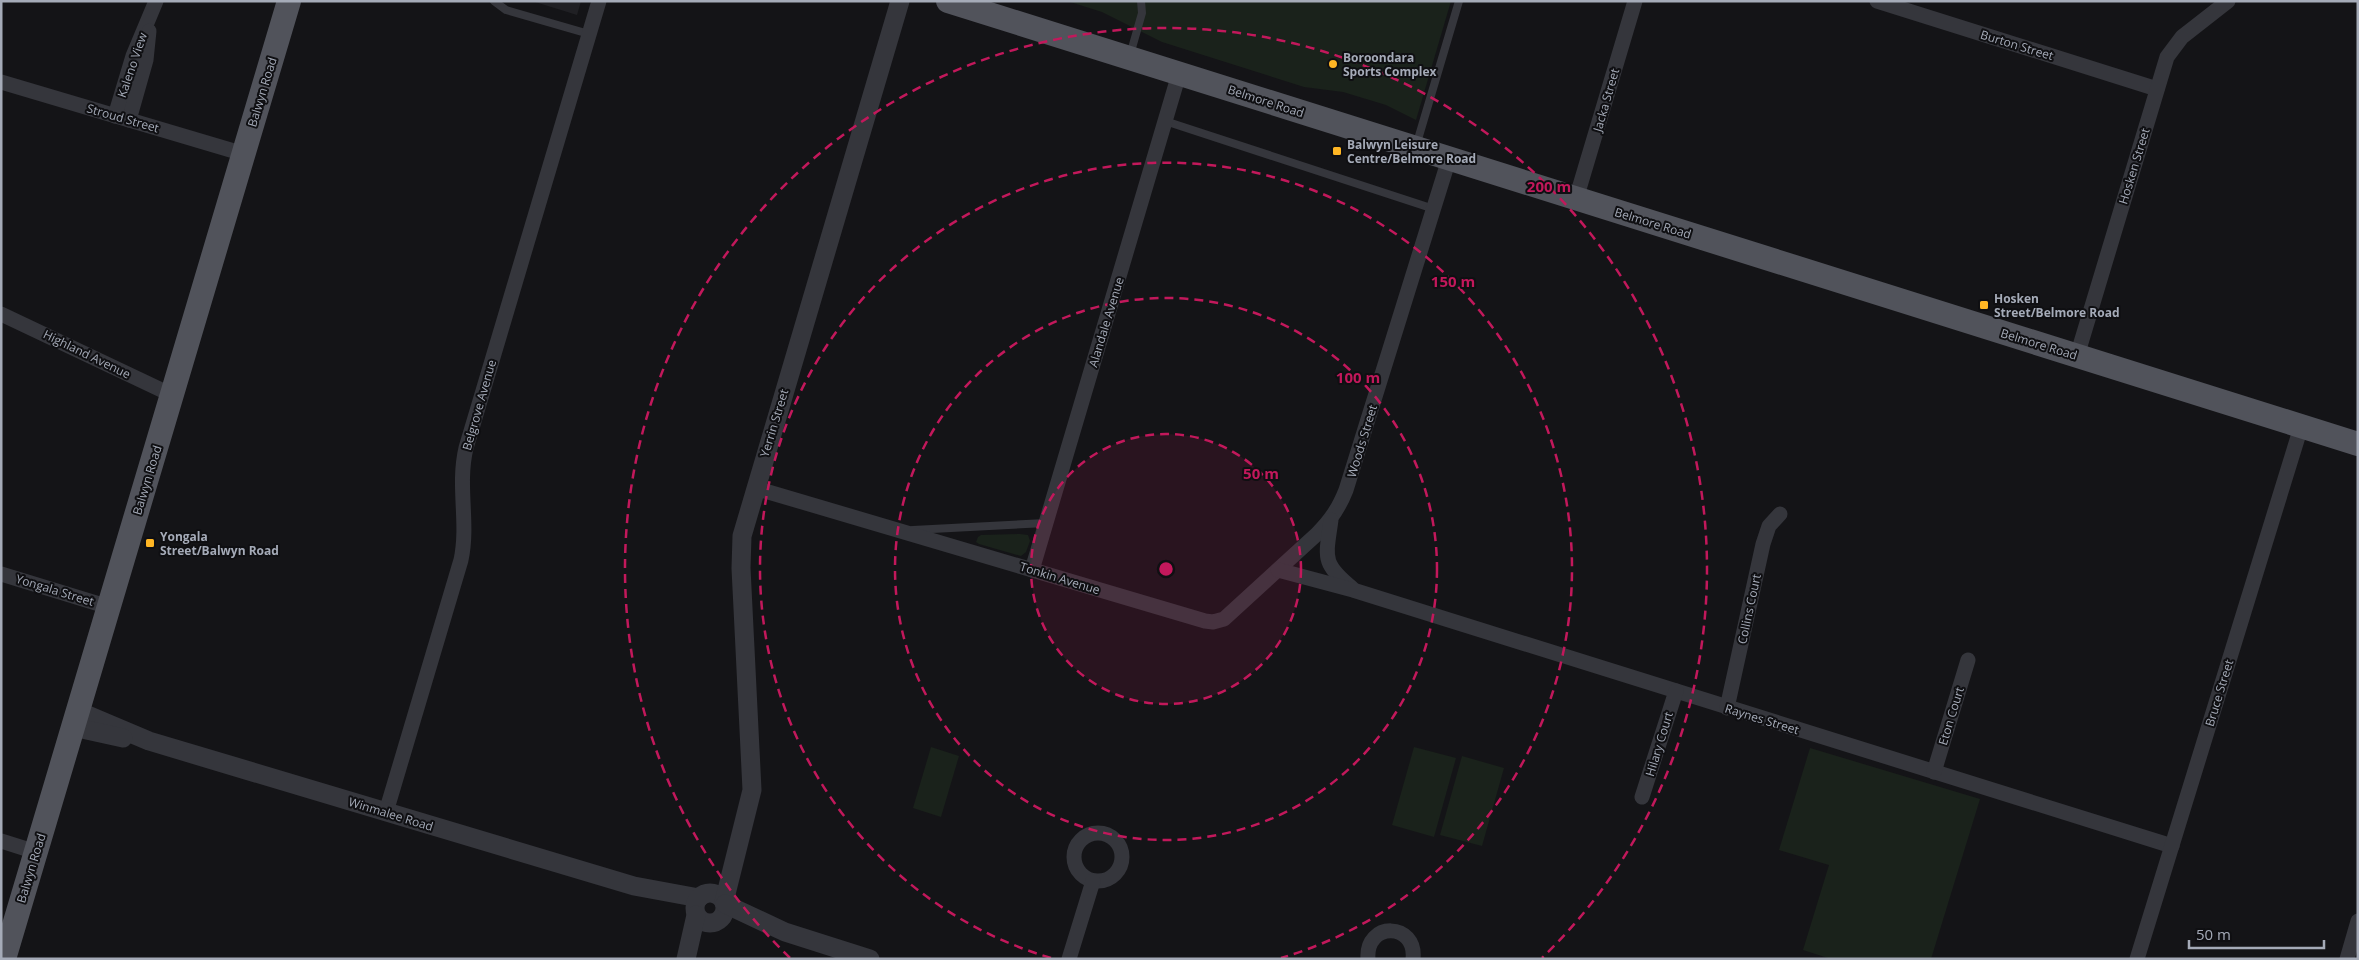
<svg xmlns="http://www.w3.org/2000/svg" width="2359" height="960" font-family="'Open Sans',sans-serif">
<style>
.built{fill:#202024}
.green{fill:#1a221b}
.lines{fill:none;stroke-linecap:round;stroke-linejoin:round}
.service{stroke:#35363c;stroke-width:8}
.minor{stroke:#35363c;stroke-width:15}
.tertiary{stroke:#35363c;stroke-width:19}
.primary{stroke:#51535b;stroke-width:24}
.ring{fill:none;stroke:#c2185b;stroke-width:2.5;stroke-dasharray:9 6}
.poi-dot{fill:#ffb624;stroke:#0f0f12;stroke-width:2}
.labels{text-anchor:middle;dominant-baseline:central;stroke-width:4;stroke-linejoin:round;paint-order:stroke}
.street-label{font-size:12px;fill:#a5abb8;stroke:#0f0f12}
.poi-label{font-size:12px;font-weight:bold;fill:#a5abb8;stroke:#0f0f12;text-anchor:start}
.centre{fill:#c2185b;stroke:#0f0f12;stroke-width:2.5}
.ring-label{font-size:15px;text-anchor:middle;font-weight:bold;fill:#c2185b;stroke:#0f0f12;stroke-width:4;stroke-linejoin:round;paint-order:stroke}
</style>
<rect width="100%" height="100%" fill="#141417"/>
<path class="built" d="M532,1h49l-4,14z"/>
<g class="green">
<path d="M1067,1h384l-35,119 -30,-15 -43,-13 -39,-5 -142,-45 -60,-30z"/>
<path d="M1020,534l8,1 2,6 -4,11 -5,4 -42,-12 -3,-2 2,-5 3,-2z"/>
<path d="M931,747l28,9 -18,61 -28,-9z"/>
<path d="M1414,747l42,11 -22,79 -42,-12z"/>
<path d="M1810,748l170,51 -49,160h-100l-28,-9 26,-85 -50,-15z"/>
<path d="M1462,756l42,12 -22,78 -42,-11z"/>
</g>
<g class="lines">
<g class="service">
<path d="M494,1l12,9 83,24"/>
<path d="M1130,55l12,-42 -1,-12"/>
<path d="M1165,121l269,88"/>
<path d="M1416,146l43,-145"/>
<path d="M913,530l133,-7"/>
</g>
<g class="minor">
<path d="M1877,1l280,88"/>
<path d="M1,82l243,72"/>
<path d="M115,116l18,-60 23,-55"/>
<path d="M129,120l17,-60 3,-29"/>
<path d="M1576,199l59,-198"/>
<path d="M1,314l171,81"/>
<path d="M2077,356l90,-299 15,-20 46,-36"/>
<path d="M755,488l450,133 8,1 11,-3 93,-85c14,-14 22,-26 29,-44l103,-331"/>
<path d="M1331,520c-5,37 -10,43 21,68"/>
<path d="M1032,570l147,-496"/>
<path d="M1278,570l75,20 819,256"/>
<path d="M1,574l108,33"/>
<path d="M1727,708l36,-164 6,-18 11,-12"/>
<path d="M1934,772l34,-112"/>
<path d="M1642,797l34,-106"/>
<path d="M386,812l75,-252c8,-37 -4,-74 5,-112l133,-447"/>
<circle cx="1098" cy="857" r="24"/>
<path d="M1,841l35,11"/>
<path d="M1069,959l24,-78"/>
<path d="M1368,959c-3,-38 49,-37 45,0"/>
<path d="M2137,959l164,-532"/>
<path d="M2347,959l11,-38"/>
</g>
<g class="tertiary">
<path d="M78,711l71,30 485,145 65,12"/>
<path d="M73,727l50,11"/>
<circle cx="710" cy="908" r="15"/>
<path d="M724,902l28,-112 -11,-222 1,-32 158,-535"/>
<path d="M725,904l60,28 85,27"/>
<path d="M686,959l10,-44"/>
</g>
<g class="primary">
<path d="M948,1l1410,443"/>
<path d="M4,959l285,-958"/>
</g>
</g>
<circle cx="1166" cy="569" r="135" fill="#c2185b" fill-opacity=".12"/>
<g class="ring">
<circle cx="1166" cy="569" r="135"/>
<circle cx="1166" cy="569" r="271"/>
<path d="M1051 958A406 406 0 1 1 1281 958"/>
<path d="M790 958A541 541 0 1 1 1542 958"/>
</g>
<g class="poi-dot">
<circle cx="1333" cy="64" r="5"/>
<rect x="1332" y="146" width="10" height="10" rx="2.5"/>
<rect x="1979" y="300" width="10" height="10" rx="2.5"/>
<rect x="145" y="538" width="10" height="10" rx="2.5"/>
</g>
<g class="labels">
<g class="street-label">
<text transform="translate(2017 45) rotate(17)">Burton Street</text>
<text transform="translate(132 65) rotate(-71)">Kaleno View</text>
<text transform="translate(262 92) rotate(-73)">Balwyn Road</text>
<text transform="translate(1606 100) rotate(-74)">Jacka Street</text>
<text transform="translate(1266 101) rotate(18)">Belmore Road</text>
<text transform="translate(123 118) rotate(16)">Stroud Street</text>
<text transform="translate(2134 166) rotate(-73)">Hosken Street</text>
<text transform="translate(1653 223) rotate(17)">Belmore Road</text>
<text transform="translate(1106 322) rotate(-73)">Alandale Avenue</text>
<text transform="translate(2039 344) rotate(17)">Belmore Road</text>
<text transform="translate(87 354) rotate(26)">Highland Avenue</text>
<text transform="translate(479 405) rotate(-74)">Belgrove Avenue</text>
<text transform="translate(774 423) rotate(-73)">Yerrin Street</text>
<text transform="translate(1362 441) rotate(-73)">Woods Street</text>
<text transform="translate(147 480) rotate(-73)">Balwyn Road</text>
<text transform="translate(1060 578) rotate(17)">Tonkin Avenue</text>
<text transform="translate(55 590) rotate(17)">Yongala Street</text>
<text transform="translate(1749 609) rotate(-78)">Collins Court</text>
<text transform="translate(2219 693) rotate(-73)">Bruce Street</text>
<text transform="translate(1951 716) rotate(-73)">Eton Court</text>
<text transform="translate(1762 719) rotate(17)">Raynes Street</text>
<text transform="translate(1659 744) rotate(-73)">Hilary Court</text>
<text transform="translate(391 814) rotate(17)">Winmalee Road</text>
<text transform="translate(31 868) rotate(-73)">Balwyn Road</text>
</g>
<g class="poi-label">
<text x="1343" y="57">Boroondara<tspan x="1343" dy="14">Sports Complex</tspan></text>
<text x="1347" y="144">Balwyn Leisure<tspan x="1347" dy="14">Centre/Belmore Road</tspan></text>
<text x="1994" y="298">Hosken<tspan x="1994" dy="14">Street/Belmore Road</tspan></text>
<text x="160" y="536">Yongala<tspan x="160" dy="14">Street/Balwyn Road</tspan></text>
</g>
</g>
<circle cx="1166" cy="569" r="8" class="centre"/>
<g class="ring-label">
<text x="1549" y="192">200 m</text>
<text x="1453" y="287">150 m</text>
<text x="1358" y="383">100 m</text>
<text x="1261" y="479">50 m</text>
</g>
<rect width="2359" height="960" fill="none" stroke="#a5abb8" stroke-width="5"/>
<path d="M2189 940v8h135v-8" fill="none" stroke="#a5abb8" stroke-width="2.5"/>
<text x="2196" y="940" font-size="15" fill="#a5abb8" stroke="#0f0f12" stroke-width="4" paint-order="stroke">50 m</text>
</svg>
